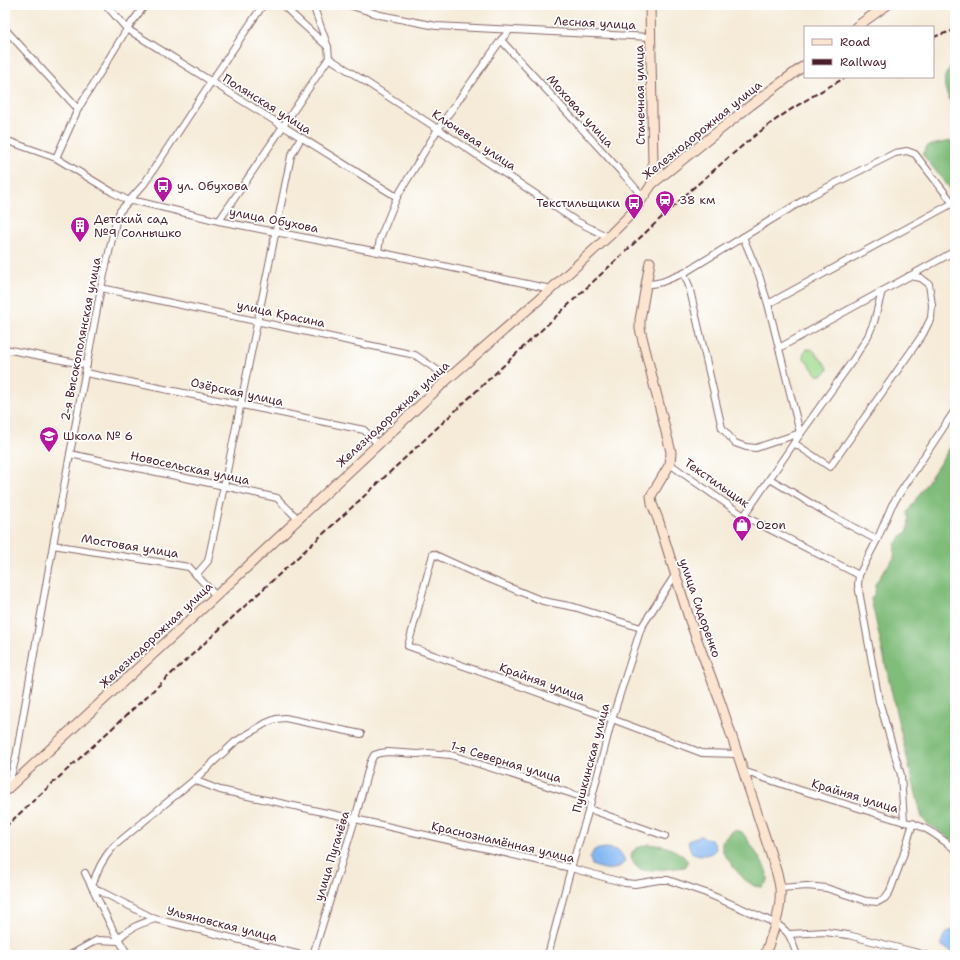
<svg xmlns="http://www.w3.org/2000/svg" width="960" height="960" font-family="'Shantell Sans',sans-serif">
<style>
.green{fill:#a1dc90;stroke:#767e5e}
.forest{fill:#80bc7a;stroke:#656e52}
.water{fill:#85b8f2;stroke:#686c8e}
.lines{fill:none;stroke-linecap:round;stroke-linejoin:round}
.street-casing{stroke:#866668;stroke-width:8}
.secondary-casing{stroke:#866668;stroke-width:11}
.street{stroke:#fff;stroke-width:6}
.secondary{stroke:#fce5d0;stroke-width:9}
.rail{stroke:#4a1f2b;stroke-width:2;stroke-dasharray:6 3;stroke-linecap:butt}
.labels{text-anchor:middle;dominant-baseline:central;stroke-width:3.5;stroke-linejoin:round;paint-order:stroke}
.street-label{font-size:12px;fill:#4a1f2b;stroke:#fff}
.poi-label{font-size:12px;fill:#4a1f2b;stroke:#fff;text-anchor:start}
</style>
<rect width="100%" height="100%" fill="#fff"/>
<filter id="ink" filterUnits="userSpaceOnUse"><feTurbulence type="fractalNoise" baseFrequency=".025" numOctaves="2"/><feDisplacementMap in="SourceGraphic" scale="8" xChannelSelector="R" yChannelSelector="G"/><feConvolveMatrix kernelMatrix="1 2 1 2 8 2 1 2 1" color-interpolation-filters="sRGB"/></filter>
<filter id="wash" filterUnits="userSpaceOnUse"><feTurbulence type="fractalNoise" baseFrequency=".012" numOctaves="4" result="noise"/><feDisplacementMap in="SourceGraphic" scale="16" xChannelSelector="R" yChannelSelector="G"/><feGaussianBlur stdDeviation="0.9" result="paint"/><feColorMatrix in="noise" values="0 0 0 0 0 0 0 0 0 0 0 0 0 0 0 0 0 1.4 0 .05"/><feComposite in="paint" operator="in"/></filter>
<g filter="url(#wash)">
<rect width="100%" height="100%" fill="#f5ebd8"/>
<path class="green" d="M807,349h3l3,1 14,16 1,4 -2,2 -4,3h-5l-13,-17c-2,-4 0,-6 3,-9z"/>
<g class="forest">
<path d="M955,60v46c-7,-6 -12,-19 -10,-29 1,-5 7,-12 10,-17z"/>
<path d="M955,140v61l-4,-5v-6l-28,-35 4,-9z"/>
<path d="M955,440v402l-28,-19 -5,-5 -24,-97 -27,-122 4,-6 1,-10 9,-14 6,-7 3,-4 1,-14 13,-14 1,-11 -2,-6z"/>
<path d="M734,830l8,2c6,8 28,39 26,48 -1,3 -4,5 -6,7l-8,-1 -10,-7 -10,-11 -10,-14 -2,-5v-8z"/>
<path d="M649,844c5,1 10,1 14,2 8,2 23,9 25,17l-3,4 -37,4 -9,-2 -5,-5 -3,-7 1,-5 5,-4z"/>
</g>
<g class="water">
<path d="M700,836c7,2 15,4 16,13 -6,8 -17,7 -25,3l-3,-10 5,-4z"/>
<path d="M605,848c11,1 15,1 20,13 -8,12 -22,9 -33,4l-2,-7 4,-8z"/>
<path d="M952,930h3v24l-13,-8c0,-10 1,-11 10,-16z"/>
</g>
</g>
<g filter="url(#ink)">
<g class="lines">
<defs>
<g id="street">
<path d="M106,5l21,24 270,168"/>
<path d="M283,5l11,11 34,31"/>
<path d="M313,5l15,42 1,11"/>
<path d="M349,5l31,10 56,11 215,11"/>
<path d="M5,29l73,80"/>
<path d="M501,40l123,135 19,22"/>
<path d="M329,58l109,71 138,92 32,16"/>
<path d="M5,140l51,18 56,34 17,9 11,1 79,19 159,31 173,37"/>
<path d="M56,158l22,-49 49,-80 18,-24"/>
<path d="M219,221l110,-163"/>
<path d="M378,252l2,-14 17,-41 41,-68 63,-89 9,-10"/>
<path d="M684,273l5,13 33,142 13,15 11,4 10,1 44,-15 -32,-129 -9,-29 -16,-38"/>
<path d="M646,285l16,-3 22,-9 128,-78 83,-42 12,-2 8,3 40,52"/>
<path d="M101,288l314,67 34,23"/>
<path d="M768,304l185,-101"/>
<path d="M779,348l176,-97"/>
<path d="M5,349l82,16"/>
<path d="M86,373l278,57 14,14"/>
<path d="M794,443l36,24 93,-133 8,-16 1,-13 -3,-21 -8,-6 -12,-2"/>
<path d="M70,454l154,32 53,12 21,21"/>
<path d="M670,464l11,8 63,44 115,59"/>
<path d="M770,479l57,34 50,27"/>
<path d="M744,516l50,-73 59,-83 15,-24 6,-14 8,-31"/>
<path d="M53,545l136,22 27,29"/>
<path d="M196,575l12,-14 16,-75 67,-330 6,-11 4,-7"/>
<path d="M641,628l-67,-21 -31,-6 -66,-27 -44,-20 -25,92 204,73 90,34 35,1"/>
<path d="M743,771l57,19 104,32c20,2 36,16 51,27"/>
<path d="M194,780l26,10 135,29 216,49 54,15 10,1 24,-4h9l38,13 69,30c16,9 16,17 22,32"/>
<path d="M8,787l8,-30 37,-212 48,-257 15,-67 4,-10 24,-27 67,-102 52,-77"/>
<path d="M589,809l76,27"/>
<path d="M904,822l-3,-47 -22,-74 -18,-99 -3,-17 1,-10 18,-35 15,-35 63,-95"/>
<path d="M85,873l28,57 15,25"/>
<path d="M780,888l27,-2 19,2 40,13 12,1 7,-4 5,-7 13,-35 10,-33"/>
<path d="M155,919l-63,-32c4,-15 11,-29 22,-41l80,-66 41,-38 31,-19 10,-4 9,-1 76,16"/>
<path d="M789,934l36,-2 23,3 78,20"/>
<path d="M118,939c12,-12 22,-15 37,-20l146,36"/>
<path d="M70,955l27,-15 22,1"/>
<path d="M313,955l42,-136 15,-56 4,-8 6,-2 8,-1 29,2 11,-1 23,2 140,45"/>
<path d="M548,955l23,-87 18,-59 23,-90 29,-91 34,-53"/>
</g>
<g id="secondary">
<path d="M650,5l3,159 -1,20"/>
<path d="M856,27l31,-22"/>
<path d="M650,262l-10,58v9l31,123 -1,12 -19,32 1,8 6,15 32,102 31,83 52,157c3,9 6,18 7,27 2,23 -8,46 -15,67"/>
<path d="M5,791l211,-195 233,-218 102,-89 57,-52 26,-26 18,-27 99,-79 54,-40"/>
</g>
</defs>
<use href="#street" class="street-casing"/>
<use href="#secondary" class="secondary-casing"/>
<use href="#street" class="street"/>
<use href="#secondary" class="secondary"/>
<g class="rail">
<path d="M933,37l22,-7"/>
<path d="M5,827l369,-340 318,-298c26,-22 51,-45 78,-65 24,-18 50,-32 76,-47"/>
</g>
</g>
</g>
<defs>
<symbol id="bus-pin" viewBox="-11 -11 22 30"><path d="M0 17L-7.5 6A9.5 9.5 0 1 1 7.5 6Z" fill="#b5179e" stroke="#fff"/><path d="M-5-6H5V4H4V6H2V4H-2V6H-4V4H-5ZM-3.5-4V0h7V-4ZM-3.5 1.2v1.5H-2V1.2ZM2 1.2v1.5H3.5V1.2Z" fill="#fff"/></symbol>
<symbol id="station-pin" viewBox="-11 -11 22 30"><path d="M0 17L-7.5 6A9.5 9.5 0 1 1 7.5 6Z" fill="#b5179e" stroke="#fff"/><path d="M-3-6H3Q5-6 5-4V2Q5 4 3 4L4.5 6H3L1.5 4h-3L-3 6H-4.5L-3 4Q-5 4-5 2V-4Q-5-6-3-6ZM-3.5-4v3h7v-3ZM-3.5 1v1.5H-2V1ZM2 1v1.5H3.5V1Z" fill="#fff"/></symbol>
<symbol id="building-pin" viewBox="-11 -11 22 30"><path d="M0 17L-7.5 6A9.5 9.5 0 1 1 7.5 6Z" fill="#b5179e" stroke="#fff"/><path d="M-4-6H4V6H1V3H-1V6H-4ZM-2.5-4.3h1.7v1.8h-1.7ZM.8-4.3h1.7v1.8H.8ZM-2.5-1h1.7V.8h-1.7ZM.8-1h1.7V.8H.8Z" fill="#fff"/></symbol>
<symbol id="school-pin" viewBox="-11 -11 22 30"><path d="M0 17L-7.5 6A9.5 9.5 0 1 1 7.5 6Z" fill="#b5179e" stroke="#fff"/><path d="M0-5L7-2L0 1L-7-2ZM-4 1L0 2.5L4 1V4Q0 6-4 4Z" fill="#fff"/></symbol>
<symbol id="shop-pin" viewBox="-11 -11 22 30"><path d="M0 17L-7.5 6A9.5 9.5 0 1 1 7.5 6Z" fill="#b5179e" stroke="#fff"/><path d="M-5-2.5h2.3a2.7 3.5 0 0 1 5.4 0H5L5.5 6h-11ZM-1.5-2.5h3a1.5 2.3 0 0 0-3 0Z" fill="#fff"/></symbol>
</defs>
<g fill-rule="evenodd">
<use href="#bus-pin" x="152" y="175" width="22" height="30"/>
<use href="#station-pin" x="654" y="189" width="22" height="30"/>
<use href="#bus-pin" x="623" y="192" width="22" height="30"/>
<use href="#building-pin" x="69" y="215" width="22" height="30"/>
<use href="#school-pin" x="38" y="425" width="22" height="30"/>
<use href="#shop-pin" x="731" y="514" width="22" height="30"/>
</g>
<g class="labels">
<g class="street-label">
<text transform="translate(595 23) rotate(3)">Лесная улица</text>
<text transform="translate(640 95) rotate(-91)">Стачечная улица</text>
<text transform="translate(267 104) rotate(32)">Полянская улица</text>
<text transform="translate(580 111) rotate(48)">Моховая улица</text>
<text transform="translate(702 130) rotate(-39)">Железнодорожная улица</text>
<text transform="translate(474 140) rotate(34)">Ключевая улица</text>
<text transform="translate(274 220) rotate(11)">улица Обухова</text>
<text transform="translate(281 314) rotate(12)">улица Красина</text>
<text transform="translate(81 339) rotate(-79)">2-я Высокополянская улица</text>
<text transform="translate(237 392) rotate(12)">Озёрская улица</text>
<text transform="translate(393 414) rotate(-43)">Железнодорожная улица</text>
<text transform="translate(190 468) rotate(12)">Новосельская улица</text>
<text transform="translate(717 483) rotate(35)">Текстильщик</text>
<text transform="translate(130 546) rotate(9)">Мостовая улица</text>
<text transform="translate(700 608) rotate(71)">улица Сидоренко</text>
<text transform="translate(156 635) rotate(-43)">Железнодорожная улица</text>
<text transform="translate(542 682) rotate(20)">Крайняя улица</text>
<text transform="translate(591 758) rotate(-75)">Пушкинская улица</text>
<text transform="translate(506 762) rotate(17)">1-я Северная улица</text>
<text transform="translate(855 796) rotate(17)">Крайняя улица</text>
<text transform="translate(503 842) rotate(13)">Краснознамённая улица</text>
<text transform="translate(332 856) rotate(-73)">улица Пугачёва</text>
<text transform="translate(222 924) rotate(14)">Ульяновская улица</text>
</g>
<g class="poi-label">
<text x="177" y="186">ул. Обухова</text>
<text x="679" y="200">38 км</text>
<text x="620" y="203" text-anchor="end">Текстильщики</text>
<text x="94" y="219">Детский сад<tspan x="94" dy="14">№9 Солнышко</tspan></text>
<text x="63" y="436">Школа № 6</text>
<text x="756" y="525">Ozon</text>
</g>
</g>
<rect width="960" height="960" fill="none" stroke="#fff" stroke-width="20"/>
<rect x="804" y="26" width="130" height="52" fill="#ffffff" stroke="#b7a5aa"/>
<rect x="812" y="39" width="20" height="6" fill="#fce5d0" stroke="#b7a5aa"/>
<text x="840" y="46" font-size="12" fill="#4a1f2b">Road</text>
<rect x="812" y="59" width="20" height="6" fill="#4a1f2b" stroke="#b7a5aa"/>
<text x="840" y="66" font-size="12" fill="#4a1f2b">Railway</text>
</svg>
